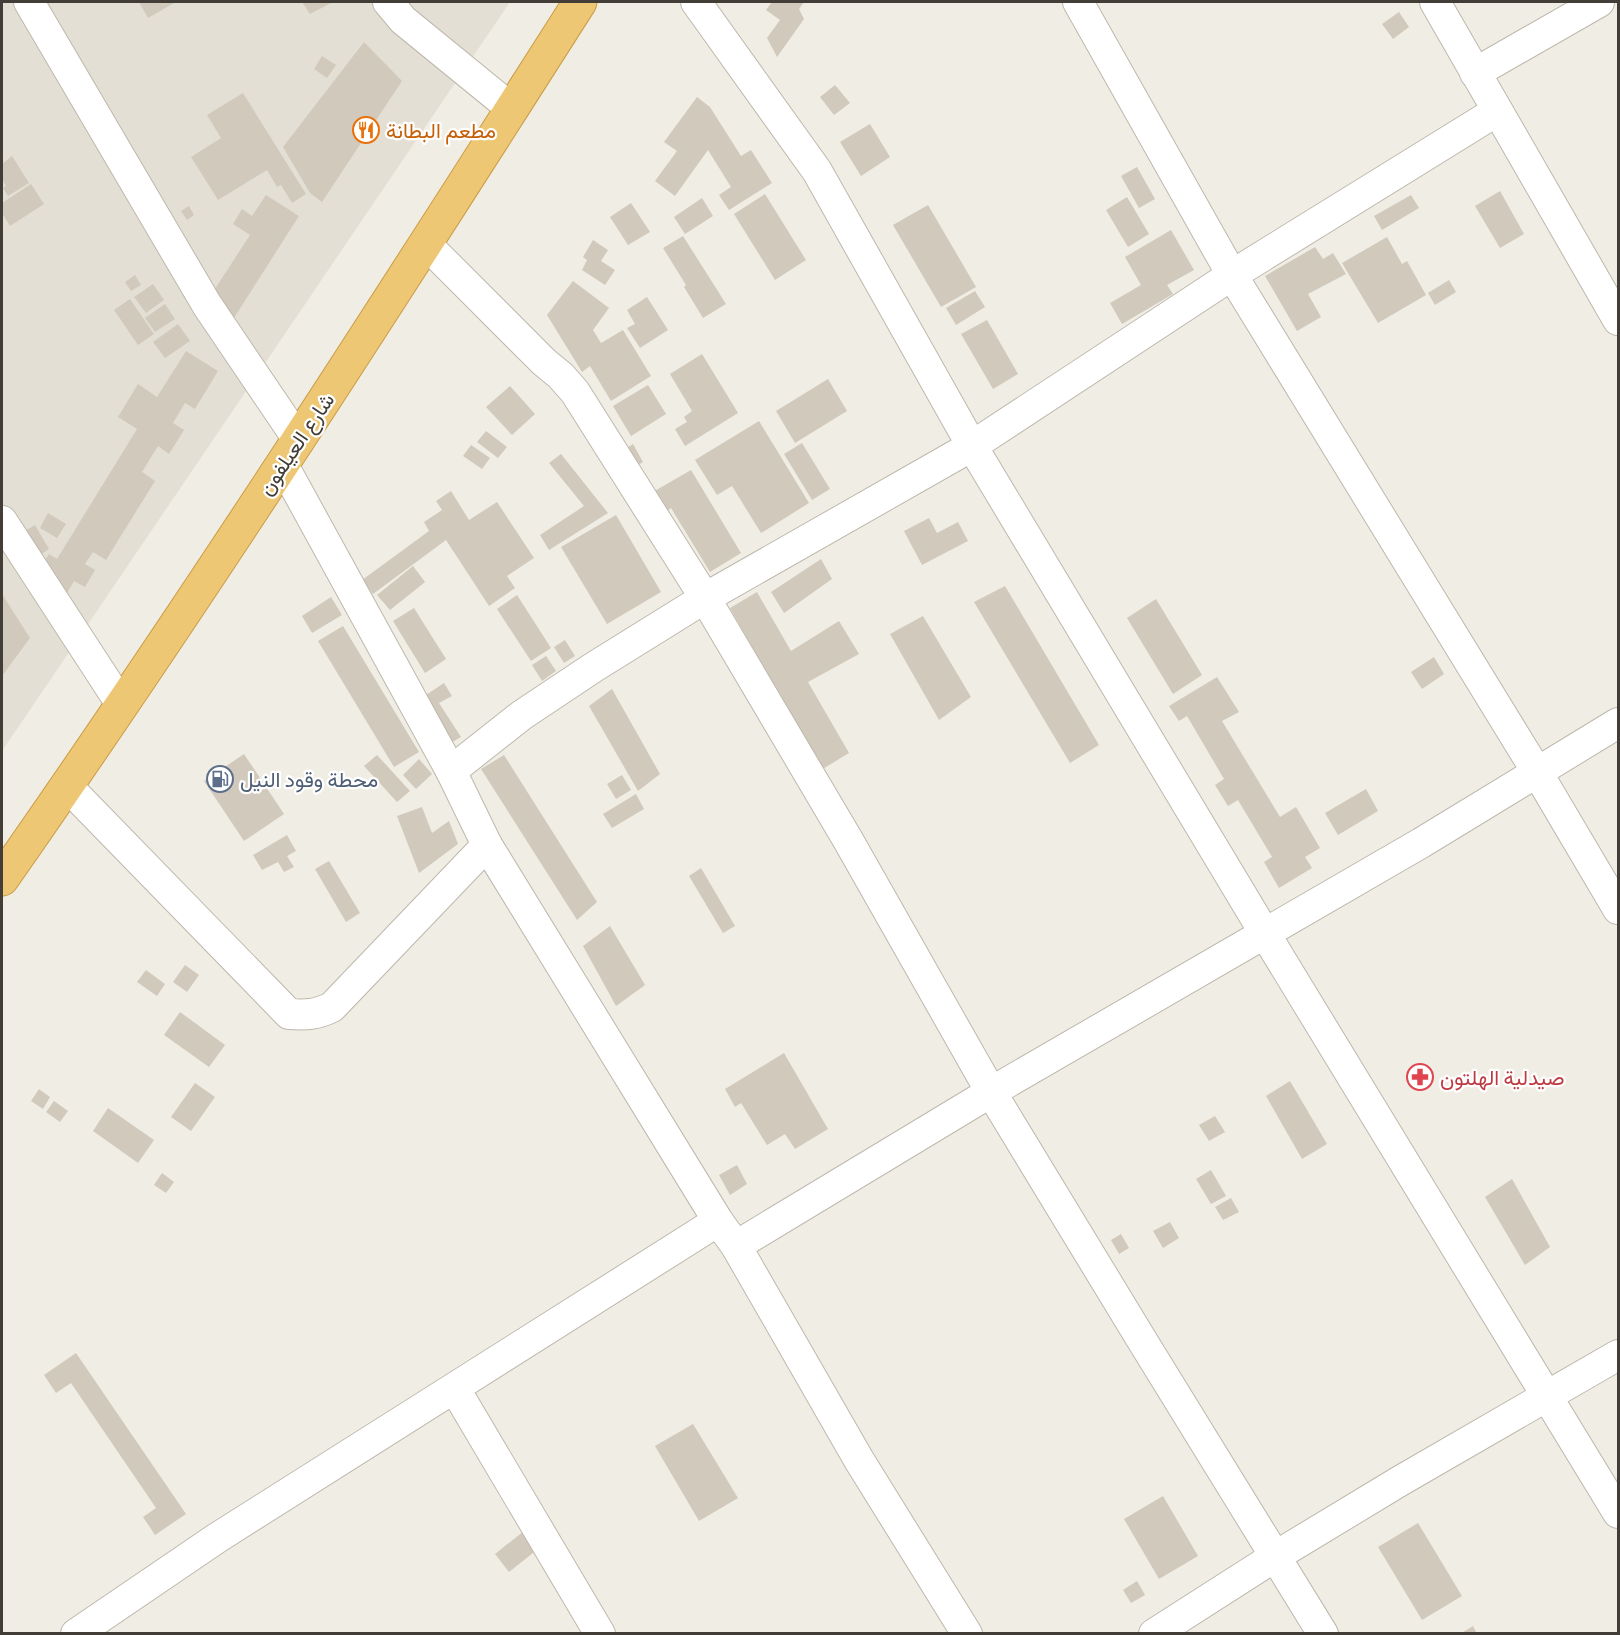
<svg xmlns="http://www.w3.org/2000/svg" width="1620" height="1635" font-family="'PT Sans Narrow',Vazirmatn,sans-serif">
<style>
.residential{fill:#e4dfd4}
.building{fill:#d1c9bc}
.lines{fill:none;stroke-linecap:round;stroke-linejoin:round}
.street-casing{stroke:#beb8ac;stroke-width:32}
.highway-casing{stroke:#ca9c45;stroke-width:35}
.street{stroke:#fff;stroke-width:30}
.highway{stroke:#edc774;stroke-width:33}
.labels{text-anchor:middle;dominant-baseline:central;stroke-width:4.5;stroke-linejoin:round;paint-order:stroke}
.food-label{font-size:21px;fill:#c56008;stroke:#fff;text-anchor:start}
.street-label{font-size:21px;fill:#423d36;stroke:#fff}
.service-label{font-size:21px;fill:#4e5e75;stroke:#fff;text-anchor:start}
.health-label{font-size:21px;fill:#be3a42;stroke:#fff;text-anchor:start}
</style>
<rect width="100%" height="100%" fill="#f0ede5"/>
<path class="residential" d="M2,2h508l-508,749z"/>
<g class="building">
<path d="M139,2h37l-28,16z"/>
<path d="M302,2h31l-23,12z"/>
<path d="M772,2h32l-5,7 5,10 -27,38 -10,-19 13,-18 -14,-10z"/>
<path d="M1399,12l10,15 -16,12 -11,-15z"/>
<path d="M364,42l38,39 -80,121 -12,-9 -27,-46z"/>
<path d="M322,56l14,9 -9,13 -13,-9z"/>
<path d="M835,85l15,18 -16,12 -14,-18z"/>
<path d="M243,93l63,101 -14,9 -11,-18 -4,2 -10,-17 -49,30 -27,-43 30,-19 -14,-23z"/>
<path d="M697,97l13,10 31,49 10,-6 21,33 -43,27 -10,-15 12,-8 -23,-37 -33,46 -20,-15 22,-30 -13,-9z"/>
<path d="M870,124l20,33 -29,19 -21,-34z"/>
<path d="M12,156l17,27 -21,13 -5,-8 3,-2 -4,-7v-15z"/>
<path d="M1137,167l18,32 -16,9 -18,-32z"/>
<path d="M31,184l13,20 -34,22 -8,-13v-10z"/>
<path d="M1500,191l24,43 -24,14 -25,-42z"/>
<path d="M765,194l41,66 -31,20 -41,-66z"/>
<path d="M266,195l33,21 -67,105 -23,-23 41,-63 -17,-11 9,-15 10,7z"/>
<path d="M1411,195l8,13 -37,22 -8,-14z"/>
<path d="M1127,197l22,37 -21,13 -22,-37z"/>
<path d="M702,198l11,18 -28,18 -11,-17z"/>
<path d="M631,203l19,29 -22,13 -18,-28z"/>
<path d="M928,205l48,82 -35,20 -48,-82z"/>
<path d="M189,206l5,9 -7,5 -6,-9z"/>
<path d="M1171,230l23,40 -27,15 6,9 -51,30 -12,-21 31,-18 -16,-28z"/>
<path d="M683,236l43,68 -23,14 -19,-31 2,-2 -23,-37z"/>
<path d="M1387,237l15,27 5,-3 19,34 -48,28 -36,-60z"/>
<path d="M593,240l15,10 -7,11 14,9 -10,15 -23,-15 5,-10 -4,-3z"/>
<path d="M1315,247l8,12 10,-6 13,21 -38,20 13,23 -24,14 -32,-55z"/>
<path d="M135,275l6,10 -10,6 -6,-9z"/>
<path d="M1449,280l7,12 -21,13 -7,-12z"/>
<path d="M573,281l36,27 -16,22 8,13 22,-13 28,46 -40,25 -21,-35 -8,6 -35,-57z"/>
<path d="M153,284l11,16 -18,13 -12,-16z"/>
<path d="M975,291l10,16 -29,18 -10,-17z"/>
<path d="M647,297l21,33 -28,18 -13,-20 8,-4 -8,-14z"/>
<path d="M130,299l24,35 -16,11 -24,-35z"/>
<path d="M165,304l10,15 -20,13 -10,-14z"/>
<path d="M987,320l31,54 -25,15 -32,-55z"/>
<path d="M178,324l12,17 -25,17 -12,-16z"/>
<path d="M186,351l32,20 -23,38 -10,-6 -12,20 11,7 -15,24 -11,-8 -16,26 13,9 -49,79 -13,-8 -8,12 10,6 -10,17 -11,-6 -11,19 -23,-32 9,-14 8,5 80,-130 -19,-12 20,-33 19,13z"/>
<path d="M702,354l36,59 -53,33 -10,-17 12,-7 -3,-5 8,-6 -22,-37z"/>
<path d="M828,379l19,32 -52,32 -19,-32z"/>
<path d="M648,385l18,29 -35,22 -18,-30z"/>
<path d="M510,386l25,28 -23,21 -26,-28z"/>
<path d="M759,421l50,82 -48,30 -29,-47 -15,9 -22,-35z"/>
<path d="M486,431l21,16 -9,11 -21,-16z"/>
<path d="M802,443l28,46 -18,11 -28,-46z"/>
<path d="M633,444l10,18 -14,9 -11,-17z"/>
<path d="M471,445l19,13 -8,11 -19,-13z"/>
<path d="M561,454l47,59 -59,37 -9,-15 44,-29 -35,-43z"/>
<path d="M691,470l50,83 -31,19 -39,-64 -5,4 -13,-20z"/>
<path d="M451,491l18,29 28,-18 37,56 -27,18 8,12 -26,18 -43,-66 -73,54 -11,-14 67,-49 -5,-9 18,-12 -6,-9z"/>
<path d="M48,513l18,11 -9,14 -17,-10z"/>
<path d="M616,515l45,77 -54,32 -46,-77z"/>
<path d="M929,518l8,15 21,-11 10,19 -46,24 -18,-34z"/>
<path d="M35,525l14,24 -15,10 -15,-25z"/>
<path d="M821,559l11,20 -48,34 -13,-21z"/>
<path d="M413,566l12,16 -35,28 -13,-15z"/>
<path d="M1005,586l94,159 -29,18 -96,-161z"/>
<path d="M757,592l34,59 48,-30 20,33 -51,28 41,71 -28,17 -91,-162z"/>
<path d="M2,594l28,44 -28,38z"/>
<path d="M517,595l34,53 -20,13 -34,-52z"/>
<path d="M331,597l11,18 -30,18 -10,-17z"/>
<path d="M1156,599l46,76 -29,19 -46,-76z"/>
<path d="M414,608l32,51 -21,14 -32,-52z"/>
<path d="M923,616l48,81 -32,23 -49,-86z"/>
<path d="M343,626l76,126 -25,15 -76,-126z"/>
<path d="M565,640l10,16 -11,7 -10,-16z"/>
<path d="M546,656l10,15 -14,10 -10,-16z"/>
<path d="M1434,657l10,17 -22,15 -11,-17z"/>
<path d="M1217,677l22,35 -17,9 58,96 16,-10 24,41 -15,9 7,11 -33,20 -15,-26 8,-5 -34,-57 -10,6 -13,-21 9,-6 -37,-63 -8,5 -10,-15z"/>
<path d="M444,683l8,13 -13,7 22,34 -12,7 -29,-45z"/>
<path d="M612,689l48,85 -22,17 -49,-85z"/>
<path d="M244,754l40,60 -40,27 -40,-60z"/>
<path d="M377,755l33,36 -13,11 -33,-36z"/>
<path d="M504,755l93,147 -20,18 -96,-151z"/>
<path d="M419,759l13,15 -16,15 -13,-14z"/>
<path d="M622,775l9,15 -15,9 -9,-15z"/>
<path d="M1366,789l12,22 -40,24 -13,-22z"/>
<path d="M636,794l8,15 -32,19 -9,-14z"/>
<path d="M422,807l10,26 17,-12 9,23 -39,29 -22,-57z"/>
<path d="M287,835l9,16 -9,5 7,11 -10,5 -6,-10 -16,8 -9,-15z"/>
<path d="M329,861l31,52 -14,9 -31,-53z"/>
<path d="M701,868l34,58 -12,7 -34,-57z"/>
<path d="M610,926l35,59 -29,21 -33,-60z"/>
<path d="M185,965l14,10 -12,17 -14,-10z"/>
<path d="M146,970l19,14 -8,12 -20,-14z"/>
<path d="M180,1012l45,33 -16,22 -45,-32z"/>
<path d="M784,1053l44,76 -33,20 -10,-15 -18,11 -26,-42 -6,4 -10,-18z"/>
<path d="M1290,1081l37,63 -25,15 -36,-63z"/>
<path d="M195,1083l20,14 -24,34 -20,-14z"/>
<path d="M39,1089l11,8 -7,12 -12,-8z"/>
<path d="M54,1101l14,10 -8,11 -14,-10z"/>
<path d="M108,1108l46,32 -16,23 -45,-32z"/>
<path d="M1215,1116l10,16 -16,9 -10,-16z"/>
<path d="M737,1165l10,19 -17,11 -11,-20z"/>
<path d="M1211,1170l15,26 -15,8 -15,-25z"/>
<path d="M162,1173l12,9 -8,11 -12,-8z"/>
<path d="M1512,1179l38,68 -25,18 -40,-68z"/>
<path d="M1231,1198l8,14 -16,8 -8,-13z"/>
<path d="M1170,1222l9,16 -16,10 -10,-17z"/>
<path d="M1121,1234l8,14 -10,6 -8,-14z"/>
<path d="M76,1353l110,161 -31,21 -12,-18 13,-9 -85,-125 -15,10 -12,-18z"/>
<path d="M693,1424l45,74 -39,23 -44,-75z"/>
<path d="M1163,1496l35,60 -39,23 -35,-60z"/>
<path d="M1418,1523l44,73 -40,24 -44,-73z"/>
<path d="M524,1531l14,18 -29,23 -14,-18z"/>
<path d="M1137,1581l8,14 -14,8 -8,-13z"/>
<path d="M1473,1626l4,8h-17z"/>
</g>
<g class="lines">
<defs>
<g id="street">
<path d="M29,2l178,303 92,136"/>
<path d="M388,2l15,18 109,89"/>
<path d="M696,2l121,169 155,275 292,486 354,581"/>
<path d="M1078,2l154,273 305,497 81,137"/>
<path d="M1435,2l183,318"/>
<path d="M1475,73l124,-71"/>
<path d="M426,244l118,118 17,14 14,16 130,206 143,242 143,252 149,245 183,297"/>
<path d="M283,465l168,306 36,74 231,376 18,25 123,214 108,174"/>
<path d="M2,521l119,183"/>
<path d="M451,771l71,-56 72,-48 111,-69 267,-152 260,-171 265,-164"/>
<path d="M67,786l222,228c17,1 27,1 43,-7l155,-162"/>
<path d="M736,1246l255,-154 430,-249 197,-120"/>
<path d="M455,1389l145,245"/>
<path d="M76,1634l141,-96 501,-317"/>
<path d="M1154,1634l122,-78 124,-75 218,-126"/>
</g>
<path id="highway" d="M2,879c201,-287 390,-582 578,-877"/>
</defs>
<use href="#street" class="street-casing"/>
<use href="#highway" class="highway-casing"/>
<use href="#street" class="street"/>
<use href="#highway" class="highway"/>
</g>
<defs>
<symbol id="restaurant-ring" viewBox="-11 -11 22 22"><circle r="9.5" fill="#fff" stroke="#e8710a" stroke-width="1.5"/><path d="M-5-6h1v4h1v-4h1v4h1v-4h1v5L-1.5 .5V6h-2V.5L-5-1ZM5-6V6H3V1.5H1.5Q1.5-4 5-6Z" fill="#e8710a"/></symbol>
<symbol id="fuel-ring" viewBox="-11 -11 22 22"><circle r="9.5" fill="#fff" stroke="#5c6f8a" stroke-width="1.5"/><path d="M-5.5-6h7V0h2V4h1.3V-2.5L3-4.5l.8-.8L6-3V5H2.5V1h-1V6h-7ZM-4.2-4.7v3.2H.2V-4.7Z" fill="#5c6f8a"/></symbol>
<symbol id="pharmacy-ring" viewBox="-11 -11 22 22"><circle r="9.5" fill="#fff" stroke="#e0444e" stroke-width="1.5"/><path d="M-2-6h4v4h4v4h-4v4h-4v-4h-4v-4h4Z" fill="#e0444e"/></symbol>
</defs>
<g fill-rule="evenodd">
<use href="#restaurant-ring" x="351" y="115" width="30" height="30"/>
<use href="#fuel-ring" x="205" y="764" width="30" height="30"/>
<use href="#pharmacy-ring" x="1405" y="1062" width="30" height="30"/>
</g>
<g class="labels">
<g class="food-label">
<text x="386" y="130">مطعم البطانة</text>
</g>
<g class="street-label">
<text transform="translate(296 444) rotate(-56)">شارع العيلفون</text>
</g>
<g class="service-label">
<text x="240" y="779">محطة وقود النيل</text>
</g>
<g class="health-label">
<text x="1440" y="1077">صيدلية الهلتون</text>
</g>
</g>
<rect width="1620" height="1635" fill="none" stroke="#423d36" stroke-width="6"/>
</svg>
